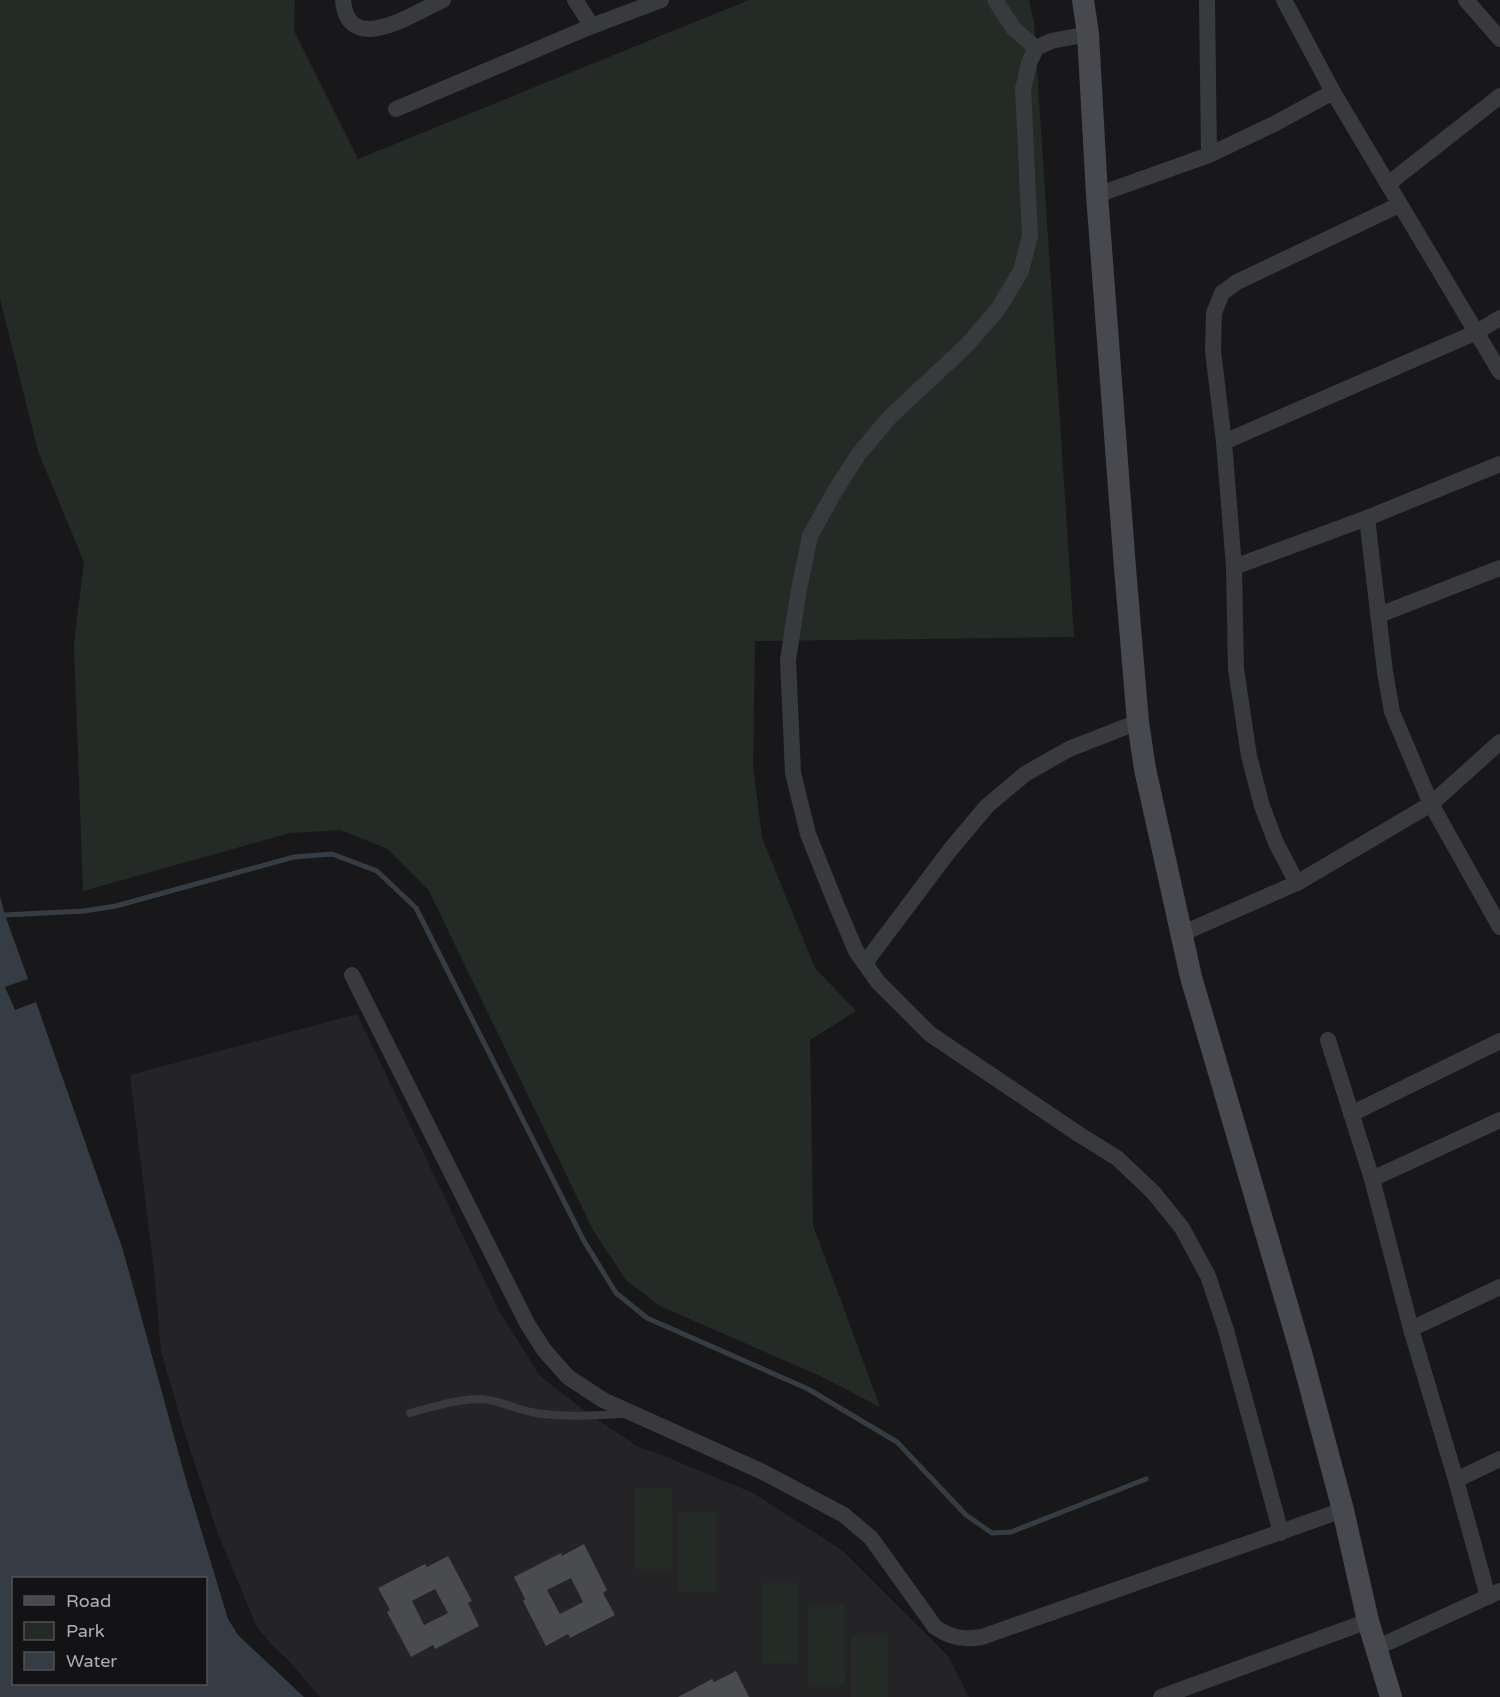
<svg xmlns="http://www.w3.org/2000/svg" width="1500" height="1697" font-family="'Varela Round',sans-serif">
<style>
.built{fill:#242427}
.green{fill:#242b26}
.water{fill:#353c43;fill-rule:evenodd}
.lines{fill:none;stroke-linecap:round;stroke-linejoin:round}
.stream{stroke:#353c43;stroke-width:5}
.building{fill:#4a4b4e;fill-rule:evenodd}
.lane{stroke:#393a3e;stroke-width:8}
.street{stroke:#393a3e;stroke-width:16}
.secondary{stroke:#48494e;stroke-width:22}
</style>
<rect width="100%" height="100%" fill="#18181a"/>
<path class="built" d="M357,1014l142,297 41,65 53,41 45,30 19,6 96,40 90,58 105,105 21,41h-649l-31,-36 -18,-17 -14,-17 -39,-93 -34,-103 -23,-80 -7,-80 -24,-196z"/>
<g class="green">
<path d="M0,0h295l-1,31 64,128 391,-159h280l5,23 40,614 -319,4 -2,125 9,72 53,130 41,43 -46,29 3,185 67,182 -60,-31 -160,-70 -34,-26 -32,-48 -165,-341 -41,-42 -48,-19 -50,3 -207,58 -9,-247 10,-82 -46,-111 -38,-152z"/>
<rect x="635" y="1488" width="37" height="81"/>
<rect x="679" y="1512" width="37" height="80"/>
<path d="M761,1583h37v80h-36z"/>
<path d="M808,1605h36l1,80h-37z"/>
<rect x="851" y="1636" width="37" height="61"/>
</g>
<path class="water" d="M0,896l5,19 23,64 -23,8 10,23 21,-8 87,248 61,223 44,146 10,16 66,62h-304zM14,1578h192v106h-192z"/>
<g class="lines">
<path class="stream" d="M4,915l80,-4 32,-5 178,-49 38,-3 45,17 39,37 168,333 32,52 31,25 161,71 89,53 69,73 26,18 19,-1 135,-53"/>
</g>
<g class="building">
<path d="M584,1544l23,46 -4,3 12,22 -45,23 -2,-4 -22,12 -23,-45 2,-2 -11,-22 47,-24 1,3zM571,1578l12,24 -23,12 -13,-24z"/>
<path d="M448,1556l24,45 -4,2 11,23 -44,23 -2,-4 -22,12 -24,-45 3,-2 -12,-22 47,-24 2,3zM435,1589l13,24 -24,12 -12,-24z"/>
<path d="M736,1671l13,26h-71l34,-18 2,3z"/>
</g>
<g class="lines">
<path class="lane" d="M410,1413c23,-6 47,-14 72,-14 17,1 32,10 49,13 29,6 62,3 92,2"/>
<g class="street">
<path d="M343,0c5,58 71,13 100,0"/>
<path d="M575,0l17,26"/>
<path d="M995,0l19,29 22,19"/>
<path d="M1207,0l2,155"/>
<path d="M1284,0l49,92 167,280"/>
<path d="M1466,0l34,39"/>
<path d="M1088,34l-37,7 -15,7 -7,15 -6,26 7,147 -9,35 -23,38 -31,36 -78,73 -31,37 -23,36 -25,45 -11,53 -11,71 5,113 15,61 28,70 20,47 22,31 52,52 150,101 37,23 36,34 29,36 26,48 18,54 55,203"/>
<path d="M396,109l196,-83 69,-26"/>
<path d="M1388,184l112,-88"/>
<path d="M1097,195l112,-40 65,-31 59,-32"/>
<path d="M1224,442l253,-110 23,-14"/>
<path d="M1367,518l18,154 7,40 39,92 69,123"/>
<path d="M1234,567l133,-49 133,-54"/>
<path d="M1379,615l121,-47"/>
<path d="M1297,883l-21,-40 -14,-37 -13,-50 -13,-87 -2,-102 -10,-125 -11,-91 1,-38 8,-20 15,-11 162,-77"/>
<path d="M1181,934l116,-51 134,-79 69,-62"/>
<path d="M865,963l85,-113 37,-44 38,-32 44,-25 69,-27"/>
<path d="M352,975l176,350 16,25 24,27 35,23 160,72 81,43 27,23 64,89c16,11 28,13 47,10l361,-127"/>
<path d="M1328,1040l44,139 39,150 45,151 32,117"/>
<path d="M1351,1114l149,-73"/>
<path d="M1372,1179l128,-59"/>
<path d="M1411,1329l89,-42"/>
<path d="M1456,1480l44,-21"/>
<path d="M1376,1648l124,-57"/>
<path d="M1161,1697l207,-76"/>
</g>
<path class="secondary" d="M1083,0l5,34 9,161 28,373 13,154 7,47 46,208 109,372 43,161 25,111 23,76"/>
</g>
<rect x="12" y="1577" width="195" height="108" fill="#131315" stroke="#505156" stroke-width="1.5"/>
<rect x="24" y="1596" width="30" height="9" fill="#48494e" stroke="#505156" stroke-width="1.5"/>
<text x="66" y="1607" font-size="18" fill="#acafb8">Road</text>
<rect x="24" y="1622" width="30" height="18" fill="#242b26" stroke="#505156" stroke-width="1.5"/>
<text x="66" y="1637" font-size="18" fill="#acafb8">Park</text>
<rect x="24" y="1652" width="30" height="18" fill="#353c43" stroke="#505156" stroke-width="1.5"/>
<text x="66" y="1667" font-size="18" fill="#acafb8">Water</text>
</svg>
